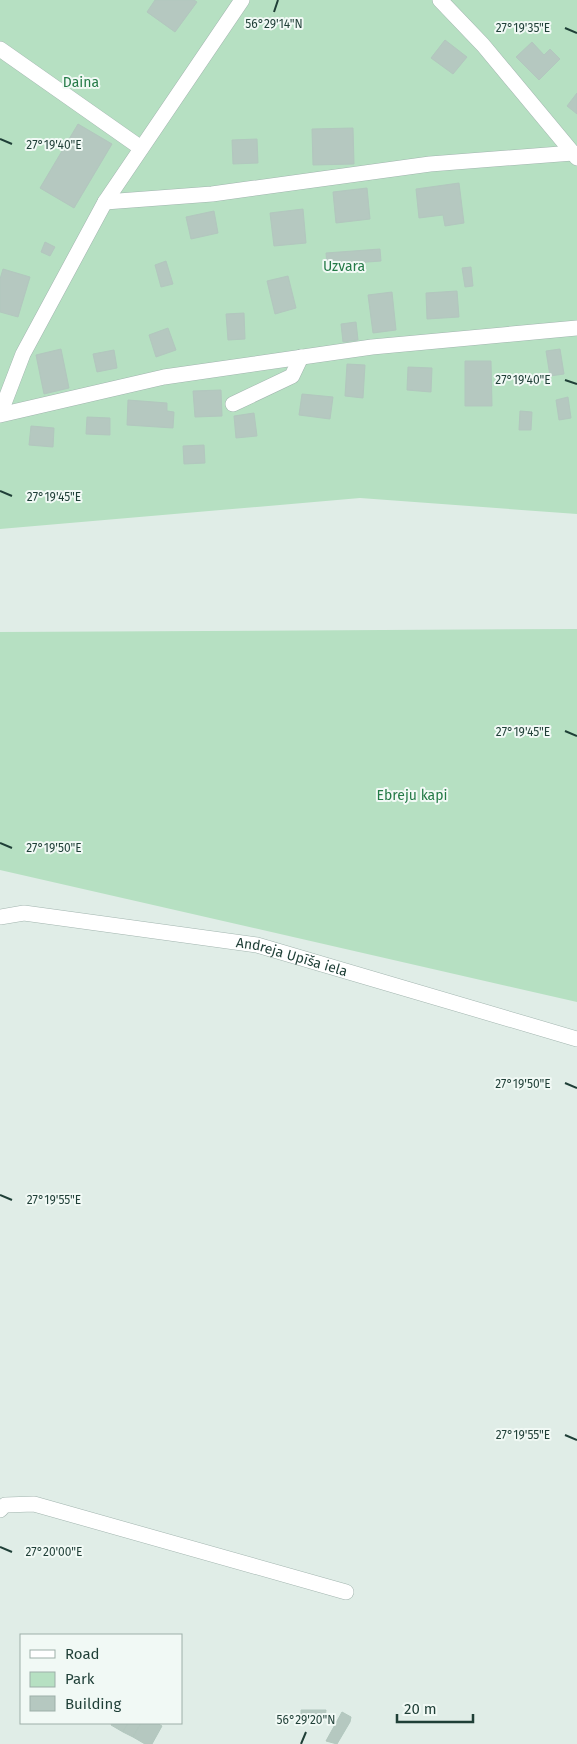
<svg xmlns="http://www.w3.org/2000/svg" width="577" height="1744" font-family="'Fira Sans',sans-serif">
<style>
.green{fill:#b6e0c2}
.building{fill:#b5c8c0;stroke:#b2c7be}
.lines{fill:none;stroke-linecap:round;stroke-linejoin:round}
.minor-casing{stroke:#a2b5af;stroke-width:16}
.minor{stroke:#fff;stroke-width:15}
.ticks{fill:none;stroke:#1f3f37;stroke-width:2}
.labels{text-anchor:middle;dominant-baseline:central;stroke-width:4;stroke-linejoin:round;paint-order:stroke}
.park-label{font-size:14px;fill:#247a47;stroke:#f1f9f5}
.street-label{font-size:14px;fill:#1f3f37;stroke:#f1f9f5}
.ticks-label{font-size:12px;text-anchor:middle;fill:#1f3f37;stroke:#f1f9f5;stroke-width:4;stroke-linejoin:round;paint-order:stroke}
</style>
<rect width="100%" height="100%" fill="#e0ede7"/>
<g class="green">
<path d="M0,0h577v514l-217,-16 -360,31z"/>
<path d="M577,629v373l-577,-132v-238z"/>
</g>
<g class="building">
<path d="M155,0h39l3,2 -22,30 -28,-20z"/>
<path d="M445,40l22,17 -14,17 -22,-16z"/>
<path d="M532,42l12,13 6,-6 10,10 -21,21 -23,-23z"/>
<path d="M577,93v21l-10,-8z"/>
<path d="M78,124l34,20 -38,64 -34,-20z"/>
<path d="M353,128l1,36 -41,1 -1,-36z"/>
<path d="M257,139l1,24 -25,1 -1,-24z"/>
<path d="M459,183l5,40 -19,3 -2,-11 -24,3 -3,-29z"/>
<path d="M367,188l3,31 -34,4 -3,-31z"/>
<path d="M303,209l3,34 -32,3 -4,-33z"/>
<path d="M214,211l4,22 -27,6 -5,-22z"/>
<path d="M45,242l10,5 -5,9 -9,-4z"/>
<path d="M380,249l1,12 -54,4 -1,-12z"/>
<path d="M166,261l7,23 -12,3 -6,-22z"/>
<path d="M471,267l2,19 -8,1 -3,-19z"/>
<path d="M3,269l27,8 -12,40 -18,-5v-33z"/>
<path d="M288,276l8,32 -21,6 -8,-33z"/>
<path d="M457,291l2,26 -32,2 -1,-26z"/>
<path d="M392,292l4,38 -23,3 -5,-38z"/>
<path d="M244,313l1,26 -17,1 -2,-26z"/>
<path d="M356,322l2,18 -15,2 -2,-18z"/>
<path d="M168,328l8,22 -20,7 -7,-22z"/>
<path d="M61,349l8,39 -25,6 -8,-39z"/>
<path d="M560,349l4,25 -14,2 -4,-25z"/>
<path d="M114,350l3,18 -20,4 -4,-18z"/>
<path d="M465,361h26l1,45h-27z"/>
<path d="M347,364l18,1 -2,33 -18,-2z"/>
<path d="M408,367l24,1 -1,24 -24,-2z"/>
<path d="M221,390l1,26 -27,1 -2,-26z"/>
<path d="M302,394l31,3 -3,22 -31,-4z"/>
<path d="M568,397l3,21 -12,2 -3,-20z"/>
<path d="M128,400l39,3v8l7,1 -1,16 -46,-3z"/>
<path d="M520,411l12,1 -1,18h-12z"/>
<path d="M254,413l3,23 -21,2 -2,-22z"/>
<path d="M87,417l23,1v17l-24,-1z"/>
<path d="M31,426l23,2 -1,19 -24,-2z"/>
<path d="M204,445l1,18 -21,1 -1,-18z"/>
<path d="M301,1710h25l-1,10h-24z"/>
<path d="M342,1712l9,5 -1,5 -13,22 -11,-3z"/>
<path d="M112,1723h16l-5,9 -12,-7z"/>
<path d="M128,1723h13l-8,14 -10,-5z"/>
<path d="M141,1723h16l5,3 -10,18h-7l-12,-7z"/>
</g>
<g class="lines">
<defs>
<g id="minor">
<path d="M440,0l43,45 94,113"/>
<path d="M0,49l141,99"/>
<path d="M105,202l107,-8 218,-30 143,-11"/>
<path d="M233,404l59,-28 9,-19"/>
<path d="M0,414l23,-60 82,-152 137,-202"/>
<path d="M0,415l164,-38 208,-30 205,-19"/>
<path id="s1" d="M0,917l24,-4 233,32 320,94"/>
<path d="M0,1510l5,-5 29,-1 312,88"/>
</g>
</defs>
<use href="#minor" class="minor-casing"/>
<use href="#minor" class="minor"/>
</g>
<path class="ticks" d="M274,12l4,-12M565,28l12,5M0,139l12,5M565,380l12,4M0,491l12,5M565,731l12,5M0,843l12,5M565,1083l12,5M0,1195l12,5M565,1435l12,5M0,1547l12,5M301,1744l5,-12"/>
<g class="labels">
<g class="park-label">
<text x="81" y="82">Daina</text>
<text x="344" y="266">Uzvara</text>
<text x="412" y="795">Ebreju kapi</text>
</g>
<g class="street-label">
<text stroke="none"><textPath href="#s1" startOffset="296">Andreja Upīša iela</textPath></text>
</g>
</g>
<g class="ticks-label">
<text x="274" y="28">56°29'14"N</text>
<text x="523" y="32">27°19'35"E</text>
<text x="54" y="149">27°19'40"E</text>
<text x="523" y="384">27°19'40"E</text>
<text x="54" y="501">27°19'45"E</text>
<text x="523" y="736">27°19'45"E</text>
<text x="54" y="852">27°19'50"E</text>
<text x="523" y="1088">27°19'50"E</text>
<text x="54" y="1204">27°19'55"E</text>
<text x="523" y="1439">27°19'55"E</text>
<text x="54" y="1556">27°20'00"E</text>
<text x="306" y="1724">56°29'20"N</text>
</g>
<rect x="20" y="1634" width="162" height="90" fill="#f1f9f5" stroke="#9dafa9"/>
<rect x="30" y="1650" width="25" height="8" fill="#ffffff" stroke="#9dafa9"/>
<text x="65" y="1659" font-size="15" fill="#1f3f37">Road</text>
<rect x="30" y="1672" width="25" height="15" fill="#b6e0c2" stroke="#9dafa9"/>
<text x="65" y="1684" font-size="15" fill="#1f3f37">Park</text>
<rect x="30" y="1696" width="25" height="15" fill="#b5c8c0" stroke="#9dafa9"/>
<text x="65" y="1709" font-size="15" fill="#1f3f37">Building</text>
<path d="M397 1714v8h76v-8" fill="none" stroke="#1f3f37" stroke-width="2.5"/>
<text x="404" y="1714" font-size="15" fill="#1f3f37" stroke="#f1f9f5" stroke-width="4" paint-order="stroke">20 m</text>
</svg>
